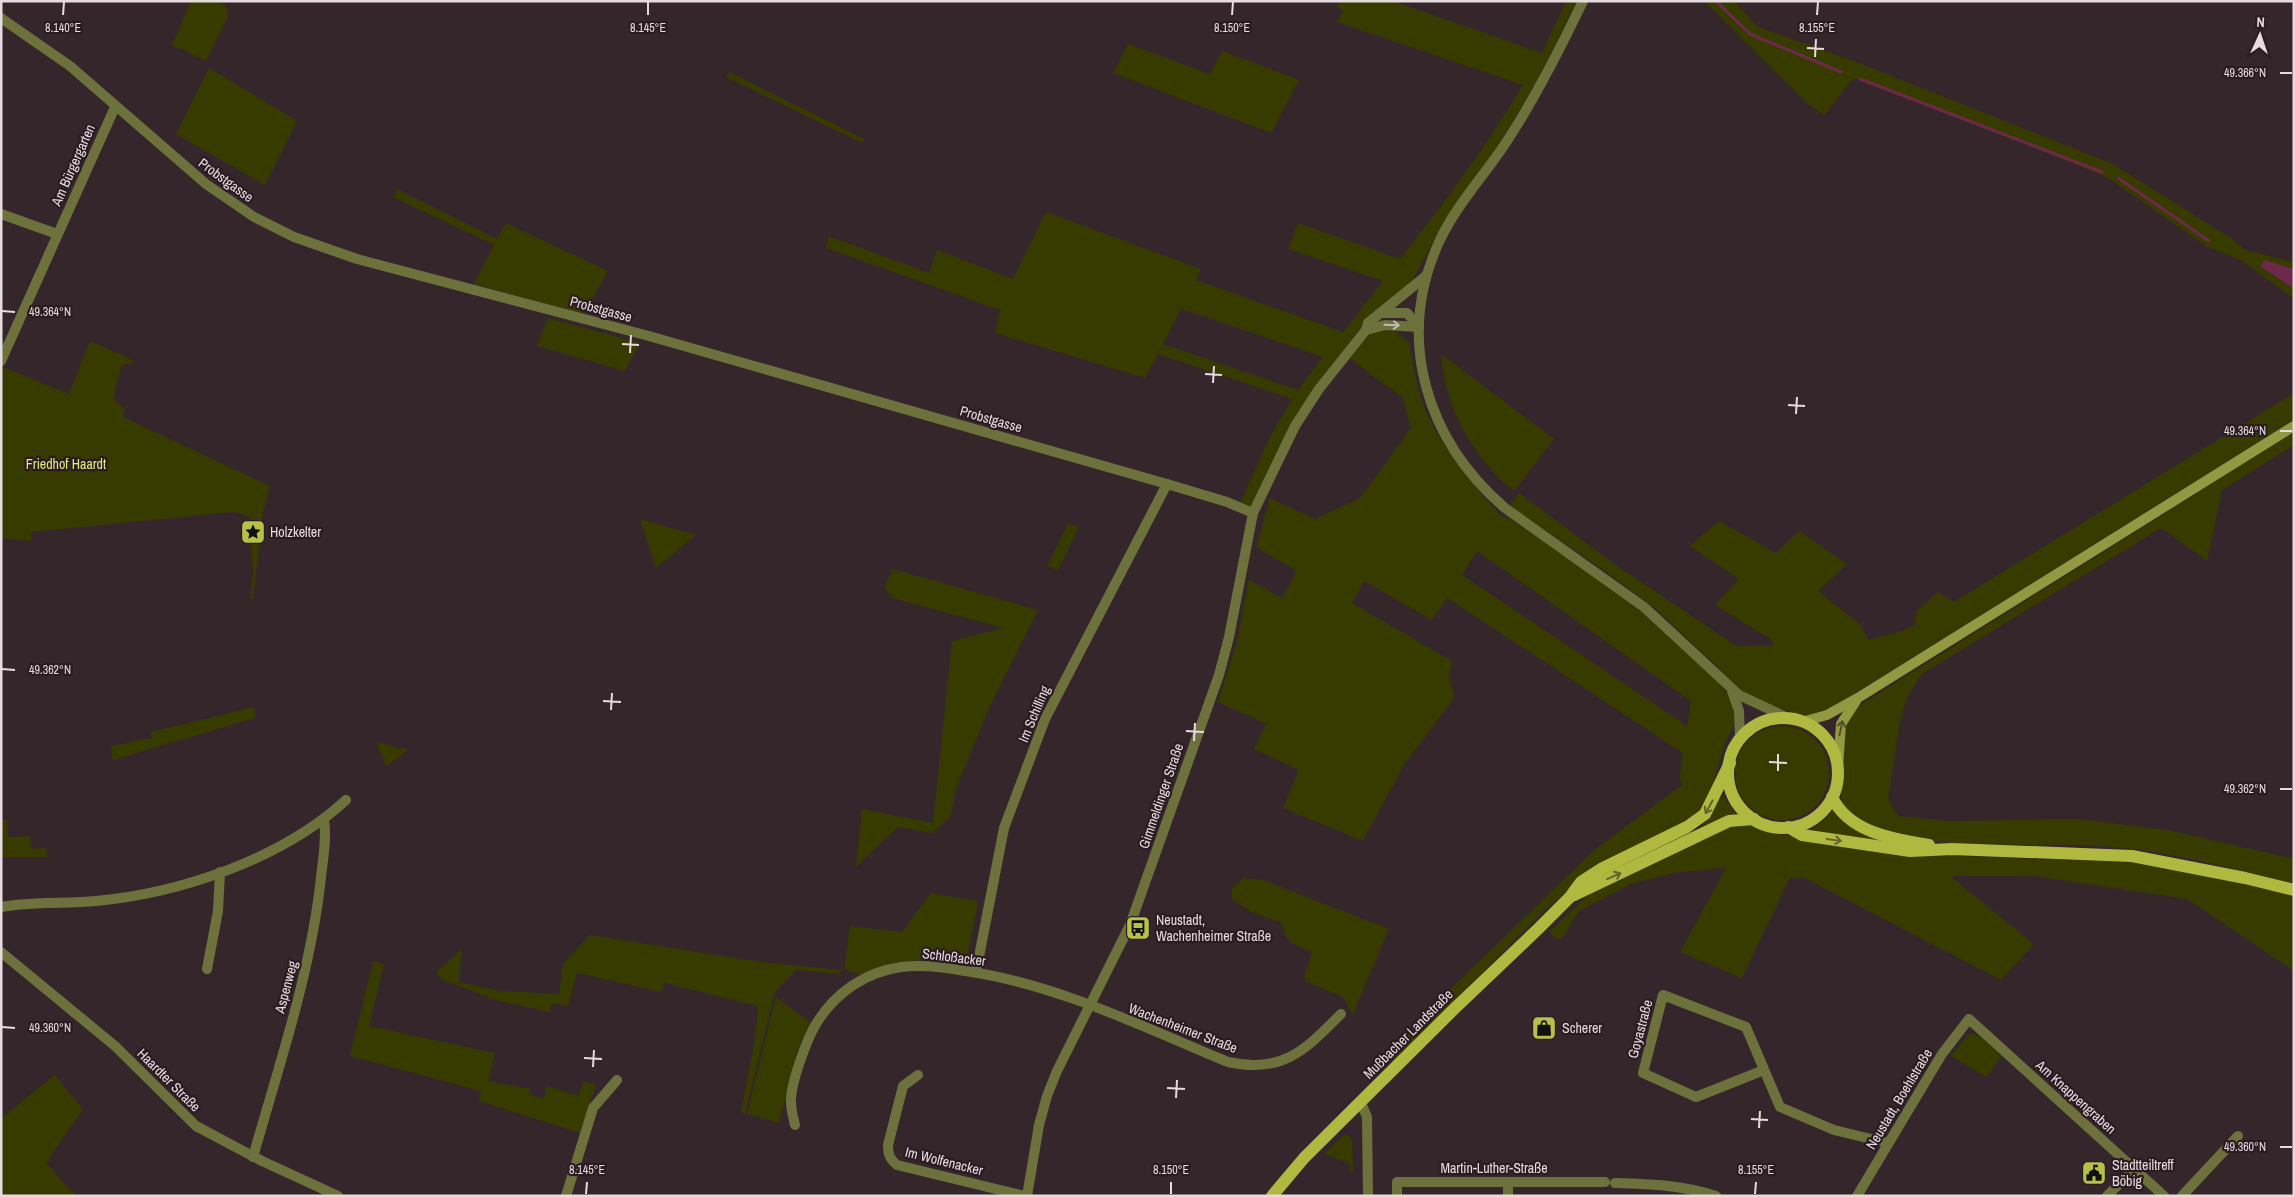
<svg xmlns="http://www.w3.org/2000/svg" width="2295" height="1197" font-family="'Archivo Narrow',sans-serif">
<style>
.green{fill:#373b00;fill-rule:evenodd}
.water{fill:#6e284a}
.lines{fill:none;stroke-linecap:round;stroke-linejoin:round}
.stream{stroke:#6e284a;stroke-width:3}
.minor{stroke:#6d723c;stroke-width:10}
.tertiary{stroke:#6d723c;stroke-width:10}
.secondary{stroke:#929940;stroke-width:10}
.primary{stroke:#afb83f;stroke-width:12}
.oneway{stroke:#c2bcaf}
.oneway2{stroke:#544e2e}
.oneway3{stroke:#66622f}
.ticks{fill:none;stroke:#e6dce0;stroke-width:2}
.labels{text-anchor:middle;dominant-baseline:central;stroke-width:4.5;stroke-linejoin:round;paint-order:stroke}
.street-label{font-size:14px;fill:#e6dce0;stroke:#2b1c22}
.park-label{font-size:14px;fill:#e2ec7c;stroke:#2b1c22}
.poi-label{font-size:14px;fill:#e6dce0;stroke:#2b1c22;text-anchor:start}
.ticks-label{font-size:12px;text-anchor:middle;fill:#e6dce0;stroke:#2b1c22;stroke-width:4.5;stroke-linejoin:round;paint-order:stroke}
</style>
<rect width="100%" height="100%" fill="#35262c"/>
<g class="green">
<path d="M191,1h26l10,6 1,9 -22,45 -34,-16z"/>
<path d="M1340,1h53l149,52 24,-52h11l-44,88 -36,58 -61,89 -25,47 -50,44 -19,25 -92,155 -10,-4 31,-68 21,-36 -134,-45 -13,24 -150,-45 5,-23 -174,-62 3,-12 100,37 8,-23 76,29 33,-67 155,57 -5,11 147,52 40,-51 -95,-32 10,-26 102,36c46,-58 85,-111 123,-174l-186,-63 6,-12 -6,-3zM1181,309l7,2 135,46 -25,33 -135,-46z"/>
<path d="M1704,1h30l24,26 96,34 257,102 120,75 14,12 49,12v7l-29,-8 -5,5 34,23v10l-53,-39 -35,-14 -101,-70 -247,-97h-5l-29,36 -16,-11z"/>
<path d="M1128,44l82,30 12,-23 77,29 -28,53 -158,-60z"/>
<path d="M209,68l88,53 -32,64 -89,-51z"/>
<path d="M729,72l135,67 -2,4 -136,-66z"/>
<path d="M397,189l100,50 9,-16 102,48 -24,43 -110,-30 20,-39 -101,-48z"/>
<path d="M548,318l92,25 -15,28 -88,-25z"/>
<path d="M1380,329h12l17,13c4,22 7,44 15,64 16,41 48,77 77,110l8,2 106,73 30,24 73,67 13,15 4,27 -10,18 -16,55 -12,19 -116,63 -37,32 -149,149 -8,-9 207,-201 88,-65 -2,-9 3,-23 -236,-155 -15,22 -68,-39 -12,22 100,58 -3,16 6,20 -51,68 -41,76 -80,-33 16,-38 -45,-21 12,-25 -48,-22 19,-61 12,-61 33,18 15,-27 -41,-24 14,-49 45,21 45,-21 51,-70 -8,-30 -54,-40 18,-23zM1477,551l214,150 -4,25 -225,-151z"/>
<path d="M90,341l45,20 -14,5 -8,33 12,10 -2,8 147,69 -7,26 -10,87h-3l3,-24 -3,-58 -16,-5 -203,20v9l-30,-3v-165l2,-6 66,27z"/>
<path d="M1441,354l113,85 -40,52c-43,-35 -68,-82 -73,-137z"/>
<path d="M2294,393v27l-466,290 -21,7 -50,-16 -14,-10 -86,-81 -45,-34 -102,-70 9,-13 90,67 127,86 37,-1 -1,-5 -57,-35 24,-26 -49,-33 29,-25 57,32 23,-22 48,33 -29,27 43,34 7,15 31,-8 16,-7 1,-13 22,-20 16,10z"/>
<path d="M2294,432v13l-72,45 -15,71 -46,-33 -239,146 -15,23 -7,25 -12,77 10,17 50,5 131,-2 89,11 126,29v25c-57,-14 -114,-30 -171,-36 -80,-9 -164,7 -242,-19 -7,-2 -18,-4 -25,-8 -8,-5 -13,-16 -15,-25l3,-71 16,-20z"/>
<path d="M640,519l56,16 -40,33z"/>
<path d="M1068,524l11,3 -21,43 -11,-4z"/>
<path d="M893,569l145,41 -48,96 -33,80 -7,31 -18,16 -34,-6 -42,40 6,-58 71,14 19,-182 51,-13 -111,-30 -8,-12z"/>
<path d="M254,707l1,11 -142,42 -2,-14 40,-8v-6z"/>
<circle cx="1782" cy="773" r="47"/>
<path d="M376,742l32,8 -22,16z"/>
<path d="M1724,797l11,16v3l-33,11v-4l15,-24z"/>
<path d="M1834,808l11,15 38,18 -69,-9v-5l10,-7z"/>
<path d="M7,819l1,18 22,-1 1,13 15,-1 1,9h-46v-37z"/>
<path d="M1751,823l8,6 20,5 133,20 123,5 95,1 45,7 119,29v75l-107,-72 -153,-23h-84l84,68 -33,36 -196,-102h-15l-48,100 -62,-26 46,-84 -53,5 -42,11 -52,27 -17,28 -9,-2 -3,-6 38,-36 138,-70z"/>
<path d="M1244,878l19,2 126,49 -36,85 -10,-17 -36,-15 -3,-5 8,-25c-19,-9 -25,-6 -30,-29l-31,-11 -19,-13v-11z"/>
<path d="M931,893l47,8 -12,64c-45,-5 -63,-10 -105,10l-17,-6 6,-43 52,6z"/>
<path d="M590,935l171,27 80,8 -1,4 -44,-4 -21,22 -30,122 -4,-1 14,-74 3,-33 -94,-23 -3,9 -84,-19 -9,33 -16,-3 -2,9 -52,-11 -57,-22 -5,-7 26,-23 -3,33 42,9 58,3 4,-30z"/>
<path d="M373,961l11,3 -15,62 126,27 -7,28 42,8 -1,5 15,4 3,-12 31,10 6,-15 12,4 -16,48 -101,-32 2,-10 -131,-35z"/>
<path d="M776,997l35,26 -12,23 -20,77 -32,-9z"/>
<path d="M1970,1033l11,4 20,19 -14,21 -36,-21z"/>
<path d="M55,1075l28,34 -37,54 30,33h-75v-78z"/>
<path d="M1344,1135l5,1 3,5 1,30h-2l-3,-8 -24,-9z"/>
</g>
<path class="water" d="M2265,260l29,9v20l-34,-23z"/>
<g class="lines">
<g class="stream">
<path d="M1716,1l34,33 91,38"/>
<path d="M1860,79l242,93"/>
<path d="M2118,178l91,63"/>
</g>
<g class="minor">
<path d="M1,18l69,48 136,118 48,33 40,20 63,22 292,77 518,148 60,18 26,11"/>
<path d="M1,214l56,20"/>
<path d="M1382,313h25l12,14"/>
<path d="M1366,330l19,-5 34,2"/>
<path d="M1,361l114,-254"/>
<path d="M1,907c31,-6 64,-3 95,-6 85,-8 186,-42 250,-101"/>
<path d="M207,969l11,-58 2,-39"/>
<path d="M976,972l28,-144 41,-109 122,-235"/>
<path d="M1764,1070l-68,27 -53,-24 20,-78 83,32 34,80 54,23 54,13"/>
<path d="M918,1075l-15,11 -15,59c0,10 2,14 9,20l128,31"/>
<path d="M795,1125c-2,-8 -4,-15 -4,-23 -1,-17 16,-63 25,-78 19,-31 49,-52 85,-57 22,-3 43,0 64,4 92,13 178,56 263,91 55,12 77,-12 113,-48"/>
<path d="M253,1157c26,-92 58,-185 68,-280 2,-19 6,-38 3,-57"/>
<path d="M1508,1182v14"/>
<path d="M1615,1183c35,1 67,2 101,13"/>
<path d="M566,1196l27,-88 24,-28"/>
<path d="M1027,1196l12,-71 8,-29 10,-25 73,-146 89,-250 10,-38 24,-124 42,-87 24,-37 47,-59 2,-7 58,-47"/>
<path d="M1397,1196v-14h208"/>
<path d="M1857,1196l85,-142 27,-35 195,177"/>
<path d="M2107,1196l27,-27"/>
<path d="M2182,1196l56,-60"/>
</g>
<g class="tertiary">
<path d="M1583,1c-23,48 -47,96 -76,140 -22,34 -51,64 -68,101 -44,97 -13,198 66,266l139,99 95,88 51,24"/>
<path d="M1732,691l7,20 1,29"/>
<path d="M1,952l114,94 81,80 66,35 76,35"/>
<path d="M1361,1103l6,14 1,79"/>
</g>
<g class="secondary">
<path d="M1802,722l25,-7 34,-19 433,-270"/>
<path d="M1838,767l3,-43 15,-23"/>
</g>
<g class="primary">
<circle cx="1783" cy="773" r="55"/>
<path d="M1832,797c17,36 62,42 97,48"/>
<path d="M1788,827l14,8 108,16 42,-2 180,7 113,22 49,12"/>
<path d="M1574,895l155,-74 25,-2"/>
<path d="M1272,1196l32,-38 149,-148 85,-81 32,-32 11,-15 20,-13 86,-42 18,-13 25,-51"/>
</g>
</g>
<defs><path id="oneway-shaft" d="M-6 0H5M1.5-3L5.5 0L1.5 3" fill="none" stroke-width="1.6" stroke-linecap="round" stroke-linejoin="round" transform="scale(1.25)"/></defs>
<use class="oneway" href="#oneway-shaft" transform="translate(1392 325) rotate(2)"/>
<use class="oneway2" href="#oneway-shaft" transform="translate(1841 728) rotate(-78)"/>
<g class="oneway3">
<use href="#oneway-shaft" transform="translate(1709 807) rotate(119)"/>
<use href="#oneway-shaft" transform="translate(1834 840) rotate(8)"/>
<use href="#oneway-shaft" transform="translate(1614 876) rotate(-24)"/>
</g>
<path class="ticks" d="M63,15l1,-13M648,15v-13M1232,15l1,-13M1817,15l1,-13M1807,48l17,1M1815,57l1,-18M2280,73h12M2,311l13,1M622,344l17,1M630,353l1,-18M1205,374l17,1M1213,383l1,-17M1788,405l17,1M1796,414l1,-17M2280,431h12M2,669l13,1M603,701l18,1M611,710l1,-17M1186,731l18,1M1194,741l1,-18M1769,762l18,1M1778,771v-17M2280,789h12M2,1027l13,1M584,1058l18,1M593,1067l1,-17M1167,1088l18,1M1176,1098l1,-18M1751,1119l17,1M1759,1128l1,-17M2280,1147h12M586,1194l1,-12M1171,1194v-12M1755,1194l1,-12"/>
<defs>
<symbol id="sight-square" viewBox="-11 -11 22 22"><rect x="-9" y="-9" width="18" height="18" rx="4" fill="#b8c147" stroke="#2b1c22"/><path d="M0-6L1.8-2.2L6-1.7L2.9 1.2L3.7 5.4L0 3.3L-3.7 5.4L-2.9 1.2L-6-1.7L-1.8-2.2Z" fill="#111"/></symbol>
<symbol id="bus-square" viewBox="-11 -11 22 22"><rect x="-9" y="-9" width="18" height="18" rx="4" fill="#b8c147" stroke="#2b1c22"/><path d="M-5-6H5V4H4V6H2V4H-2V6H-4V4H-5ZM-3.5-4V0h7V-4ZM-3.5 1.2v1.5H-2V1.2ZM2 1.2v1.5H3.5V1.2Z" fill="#111"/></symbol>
<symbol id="shop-square" viewBox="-11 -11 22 22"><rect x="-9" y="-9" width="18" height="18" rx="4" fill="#b8c147" stroke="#2b1c22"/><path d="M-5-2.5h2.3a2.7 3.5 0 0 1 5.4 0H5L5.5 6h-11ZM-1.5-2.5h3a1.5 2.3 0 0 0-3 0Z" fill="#111"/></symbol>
<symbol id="civic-square" viewBox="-11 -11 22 22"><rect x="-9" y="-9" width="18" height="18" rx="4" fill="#b8c147" stroke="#2b1c22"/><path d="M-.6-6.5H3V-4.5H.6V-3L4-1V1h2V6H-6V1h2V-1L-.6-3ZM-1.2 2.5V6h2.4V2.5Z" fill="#111"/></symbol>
</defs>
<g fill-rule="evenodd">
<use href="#sight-square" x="239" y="518" width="28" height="28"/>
<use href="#bus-square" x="1124" y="914" width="28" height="28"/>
<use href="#shop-square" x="1530" y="1014" width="28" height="28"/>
<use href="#civic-square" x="2080" y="1159" width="28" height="28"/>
</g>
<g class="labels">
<g class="street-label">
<text transform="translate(73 165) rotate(-66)">Am Bürgergarten</text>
<text transform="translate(226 180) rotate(36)">Probstgasse</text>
<text transform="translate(601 309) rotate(15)">Probstgasse</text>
<text transform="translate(991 419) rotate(16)">Probstgasse</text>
<text transform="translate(1034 714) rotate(-67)">Im Schilling</text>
<text transform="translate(1161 796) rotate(-71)">Gimmeldinger Straße</text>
<text transform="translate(954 957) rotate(7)">Schloßacker</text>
<text transform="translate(286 987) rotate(-75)">Aspenweg</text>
<text transform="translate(1183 1028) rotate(21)">Wachenheimer Straße</text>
<text transform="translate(1640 1029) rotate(-75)">Goyastraße</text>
<text transform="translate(1408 1034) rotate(-45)">Mußbacher Landstraße</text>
<text transform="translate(169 1080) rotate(45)">Haardter Straße</text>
<text transform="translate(2076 1097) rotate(42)">Am Knappengraben</text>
<text transform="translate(1899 1099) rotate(-59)">Neustadt, Boehlstraße</text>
<text transform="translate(944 1161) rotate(14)">Im Wolfenacker</text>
<text x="1494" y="1168">Martin-Luther-Straße</text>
</g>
<g class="park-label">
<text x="66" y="464">Friedhof Haardt</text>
</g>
<g class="poi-label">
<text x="270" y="532">Holzkelter</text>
<text x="1156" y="920">Neustadt,<tspan x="1156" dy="16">Wachenheimer Straße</tspan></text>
<text x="1562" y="1028">Scherer</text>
<text x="2112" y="1165">Stadtteiltreff<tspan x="2112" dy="16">Böbig</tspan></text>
</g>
</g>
<g class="ticks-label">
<text x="63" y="32">8.140°E</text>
<text x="648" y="32">8.145°E</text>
<text x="1232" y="32">8.150°E</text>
<text x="1817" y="32">8.155°E</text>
<text x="2245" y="77">49.366°N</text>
<text x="50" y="316">49.364°N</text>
<text x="2245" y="435">49.364°N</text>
<text x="50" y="674">49.362°N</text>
<text x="2245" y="793">49.362°N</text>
<text x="50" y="1032">49.360°N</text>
<text x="2245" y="1151">49.360°N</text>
<text x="587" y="1174">8.145°E</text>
<text x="1171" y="1174">8.150°E</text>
<text x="1756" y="1174">8.155°E</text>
</g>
<rect width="2295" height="1197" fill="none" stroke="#e6dce0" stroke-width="5"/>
<g transform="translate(2260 35) rotate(3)" stroke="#2b1c22" stroke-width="4" paint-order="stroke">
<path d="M0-4L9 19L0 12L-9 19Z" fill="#e6dce0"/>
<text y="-8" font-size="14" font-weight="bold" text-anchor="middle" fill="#e6dce0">N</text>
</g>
</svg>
